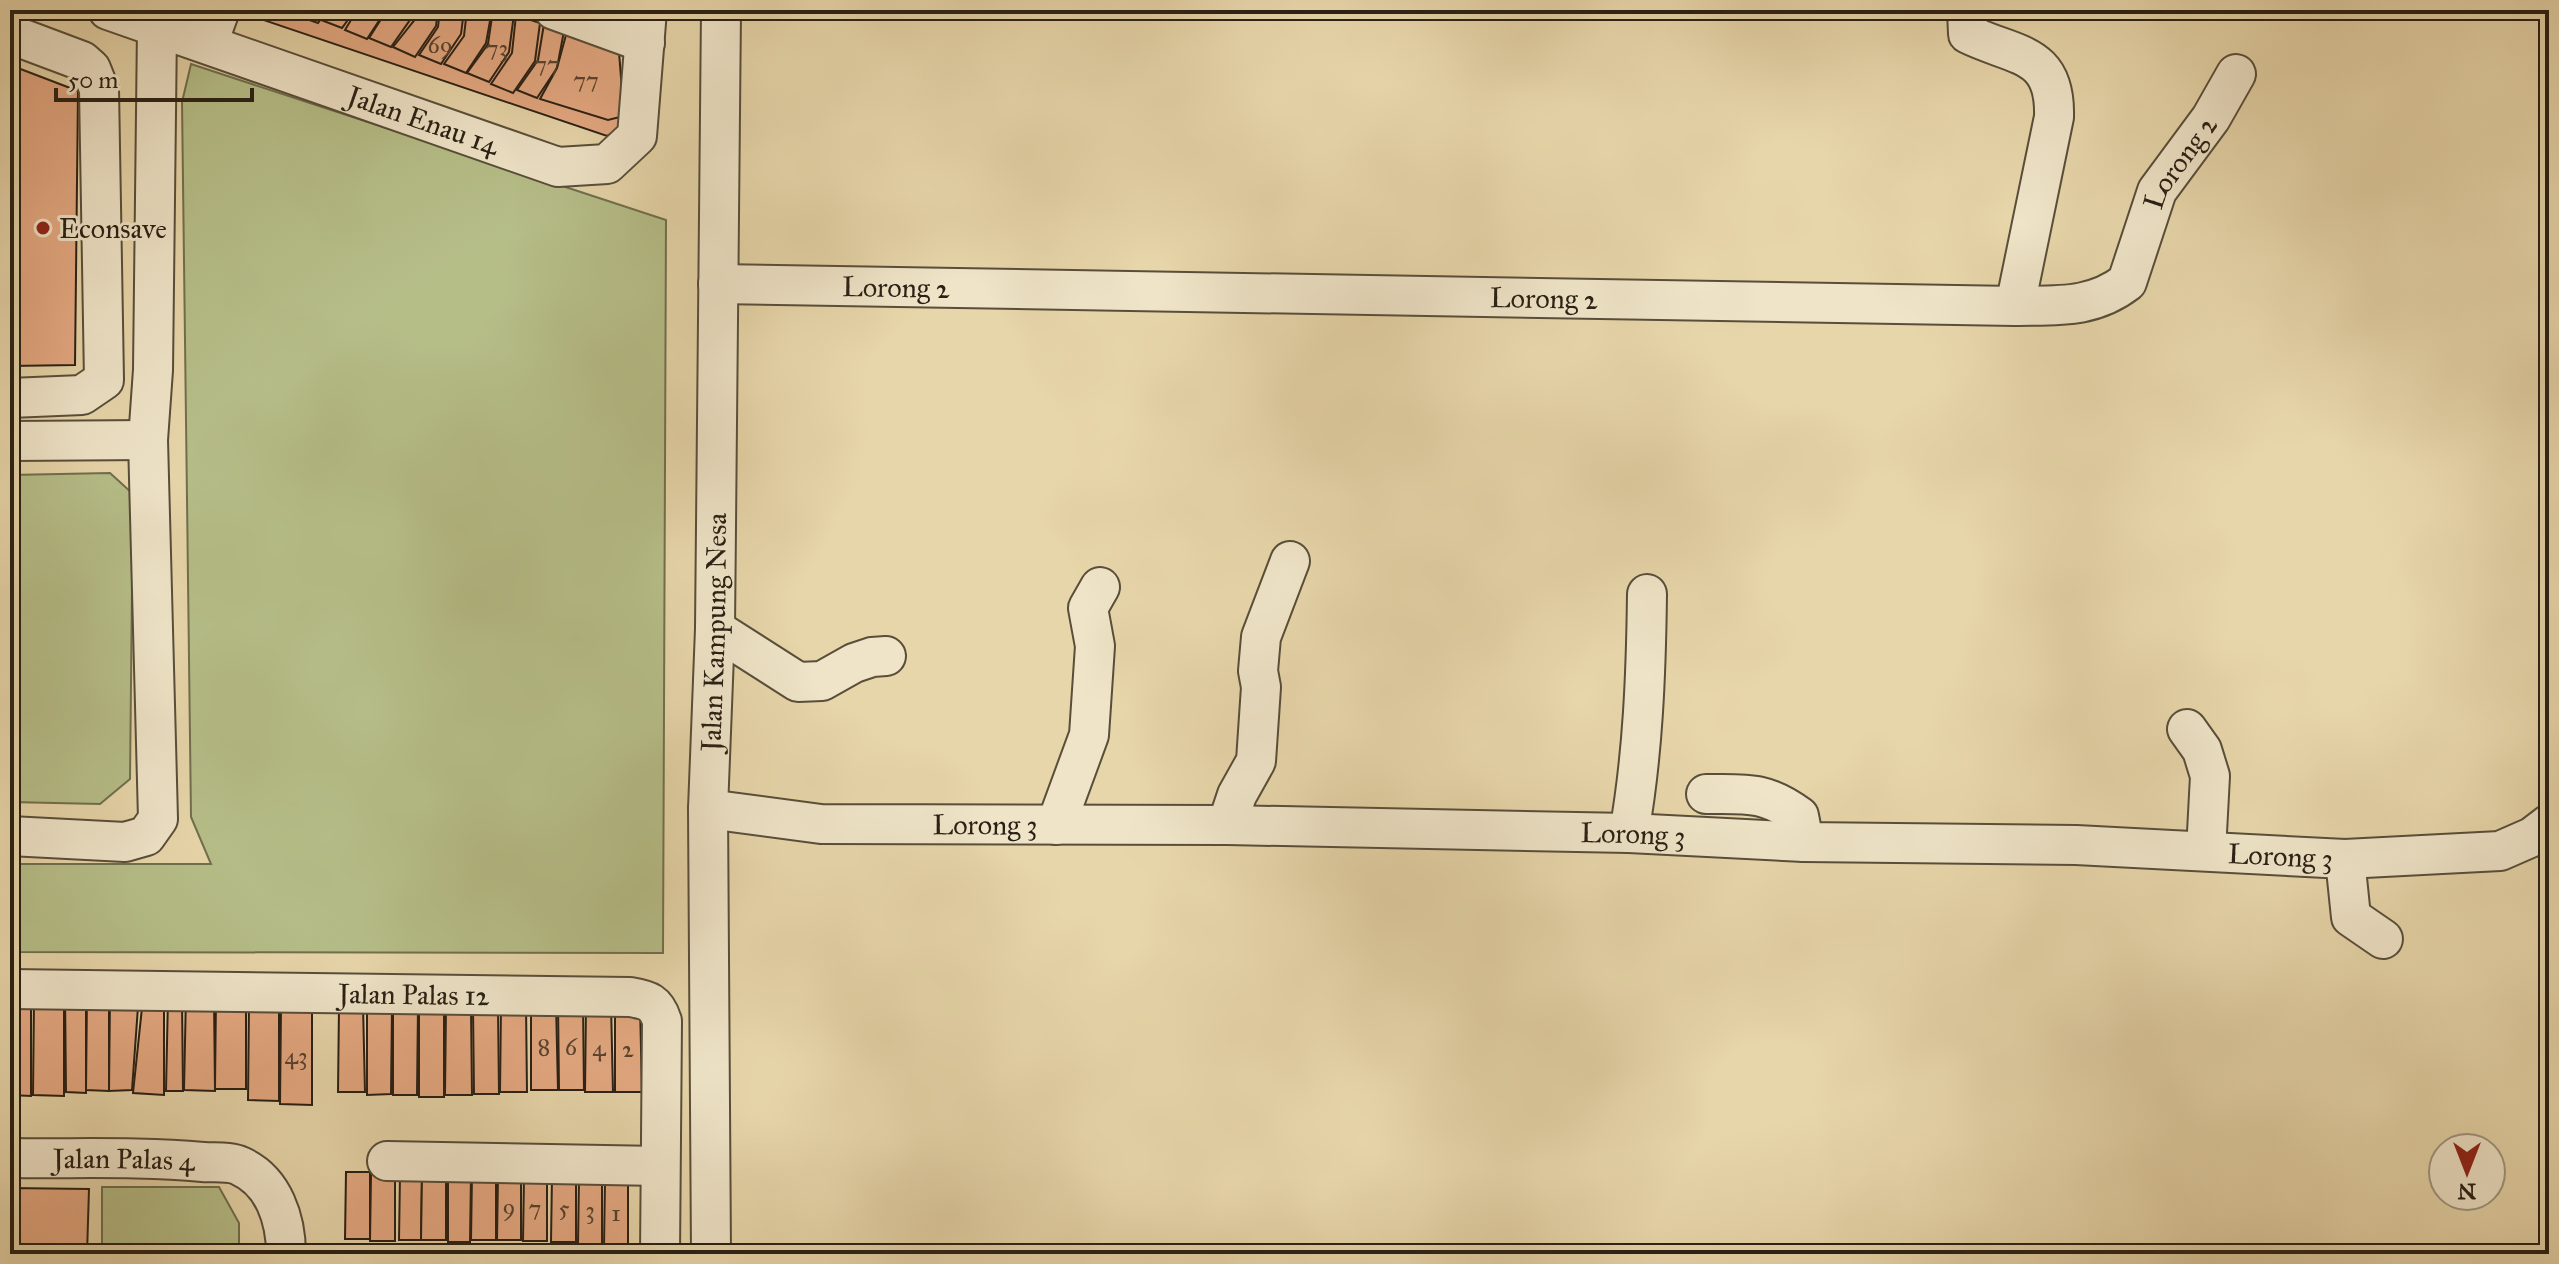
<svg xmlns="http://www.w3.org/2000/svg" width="2559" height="1264" font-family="'IM FELL Great Primer',serif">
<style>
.green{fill:#b6be88;stroke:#706f4e;stroke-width:2}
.building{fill:#e5a982;stroke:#292015;stroke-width:2}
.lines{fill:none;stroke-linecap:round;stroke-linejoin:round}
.minor-casing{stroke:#584e3a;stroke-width:42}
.minor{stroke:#efe4c8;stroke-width:38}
.poi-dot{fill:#8f2418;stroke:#efe4c8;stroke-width:3}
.labels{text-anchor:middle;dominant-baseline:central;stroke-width:6;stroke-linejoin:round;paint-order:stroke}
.number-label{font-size:24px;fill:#584230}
.street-label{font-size:28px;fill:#292015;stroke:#efe4c8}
.poi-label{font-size:28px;fill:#292015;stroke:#efe4c8;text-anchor:start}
</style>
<rect width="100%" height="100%" fill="#e7d6aa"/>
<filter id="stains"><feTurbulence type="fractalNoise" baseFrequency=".0025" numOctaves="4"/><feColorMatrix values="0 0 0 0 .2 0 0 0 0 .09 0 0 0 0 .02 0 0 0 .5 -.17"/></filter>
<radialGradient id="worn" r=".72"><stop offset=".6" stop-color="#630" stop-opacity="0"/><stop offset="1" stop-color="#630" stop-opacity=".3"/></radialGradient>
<g class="green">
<path d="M191,64l475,156 -3,733 -653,-1v-88h201l-20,-47 -9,-715z"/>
<path d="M110,473l23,21 -3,285 -30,25 -90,-2v-327z"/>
<path d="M102,1187h117l20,36v31h-137z"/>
</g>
<g class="building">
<path d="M244,10h266l108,37 6,80 -17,9 -364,-123z"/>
<path d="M298,10h29l-9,13 -23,-8z"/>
<path d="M327,10h28l-13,18 -21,-8z"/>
<path d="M357,10h29l-19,29 -22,-9z"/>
<path d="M387,10h26l-1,7 -21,30 -22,-9z"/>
<path d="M417,10h21l-2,16 -21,31 -22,-10 23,-29z"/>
<path d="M440,10h24l-3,24 -20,30 -22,-9 19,-28z"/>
<path d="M467,10h25l-6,33 -20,30 -22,-9 20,-28z"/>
<path d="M493,10l21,4 -5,38 -20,30 -22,-9 21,-29z"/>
<path d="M516,15l24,8 -5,38 -22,32 -22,-9 21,-31z"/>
<path d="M544,24l20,7 -7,37 -20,30 -20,-8 21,-30z"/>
<path d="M566,35l53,17 5,64 -16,4 -68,-21 17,-31z"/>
<path d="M10,65l68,26 -3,274 -65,1z"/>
<path d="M109,991v100l-23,-1 1,-97z"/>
<path d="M139,993l-7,97 -23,1 1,-97z"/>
<path d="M86,994v99l-20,-1 -1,-97z"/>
<path d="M164,994v101l-31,-2 10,-95z"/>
<path d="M186,994l28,1 1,96 -31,-1z"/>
<path d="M216,994h30v95h-31z"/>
<path d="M31,995v101l-21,-1v-98z"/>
<path d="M64,995v101l-31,-1 1,-97z"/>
<path d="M168,997l14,1 1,93h-17z"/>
<path d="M279,1001v100l-31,-1 1,-97z"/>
<path d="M556,1003l2,87h-27v-86z"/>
<path d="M583,1003l1,87h-25l-1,-86z"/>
<path d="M526,1004l1,88h-27l1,-87z"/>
<path d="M611,1004l2,88h-28l1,-87z"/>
<path d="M312,1005v100l-32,-1 1,-97z"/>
<path d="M363,1005l2,87h-27l1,-86z"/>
<path d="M640,1005l2,87h-27v-86z"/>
<path d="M418,1007l-1,88h-24v-87z"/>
<path d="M498,1007l1,87h-25l-1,-86z"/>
<path d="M367,1008h25l-1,86 -24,1z"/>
<path d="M446,1008h25l1,87h-27z"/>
<rect x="419" y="1010" width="25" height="87"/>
<path d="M346,1172h24v67h-25z"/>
<path d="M371,1174h24v67h-25z"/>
<path d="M400,1174h22l-1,66h-22z"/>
<path d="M422,1174h24v66h-25z"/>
<path d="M472,1174h24v66h-25z"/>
<path d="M498,1174h23v66h-24z"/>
<path d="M547,1174v67h-24l1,-66z"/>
<path d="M471,1175l-1,67h-22v-66z"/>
<path d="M552,1175h24v67h-25z"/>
<path d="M579,1177h23v67h-24z"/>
<path d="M628,1179v67h-24l1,-66z"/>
<path d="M10,1188l79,1 -2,65h-77z"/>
</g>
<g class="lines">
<defs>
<g id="minor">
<path id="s1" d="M108,10l450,157 49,-3 30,-28 10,-126"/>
<path d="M554,10l91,33"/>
<path d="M1967,10l1,24c47,23 88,17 86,83l-39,189"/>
<path d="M10,34l72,27 9,8 8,20 5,291 -22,15 -72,3"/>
<path d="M208,43l12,-33"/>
<path id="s2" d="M718,284l1297,22c42,-1 77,3 112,-24l30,-91 54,-73 25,-44"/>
<path d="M10,441l138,-1"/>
<path d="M715,629l83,53 24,-1 32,-18 18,-6 14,-1"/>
<path d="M2187,729l15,21 8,26 -4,75"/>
<path d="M1706,794c41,0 59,-3 93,22l5,26"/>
<path id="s3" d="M708,809l113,15 406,1 402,8 175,9 272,3 269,14 155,-8 32,-14 17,-13"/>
<path d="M1056,825l33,-90 6,-89 -7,-38 12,-21"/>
<path d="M1227,825l10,-30 19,-34 5,-74 -3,-16 3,-34 29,-76"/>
<path d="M1629,833c14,-79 17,-159 18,-239"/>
<path d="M10,836l115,6 21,-6 12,-17 -10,-379 5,-70 4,-343"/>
<path d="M2345,859l6,58 32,22"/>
<path id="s4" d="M10,989l620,8c18,3 26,5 32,24l-2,233"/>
<path id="s5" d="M10,1158c64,1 129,-2 193,4 11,1 27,-1 37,4 34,15 46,54 46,88"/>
<path d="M387,1161l273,5"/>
<path id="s6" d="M711,1254l-3,-445 7,-180 6,-619"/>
</g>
</defs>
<use href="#minor" class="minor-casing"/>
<use href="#minor" class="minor"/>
</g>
<circle class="poi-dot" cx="43" cy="228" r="8"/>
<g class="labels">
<g class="number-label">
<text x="440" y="45">69</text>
<text x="497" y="48">73</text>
<text x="547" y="64">77</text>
<text x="586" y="80">77</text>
<text x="544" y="1047">8</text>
<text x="571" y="1047">6</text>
<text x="599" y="1048">4</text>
<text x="628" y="1049">2</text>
<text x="296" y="1056">43</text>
<text x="509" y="1207">9</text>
<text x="535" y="1208">7</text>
<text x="564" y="1208">5</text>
<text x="590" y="1210">3</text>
<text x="616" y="1213">1</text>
</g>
<g class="street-label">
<text stroke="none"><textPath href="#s1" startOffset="334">Jalan Enau 14</textPath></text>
<text stroke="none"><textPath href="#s2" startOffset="1546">Lorong 2</textPath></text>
<text stroke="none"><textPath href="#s2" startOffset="178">Lorong 2</textPath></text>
<text stroke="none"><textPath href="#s2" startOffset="826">Lorong 2</textPath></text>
<text stroke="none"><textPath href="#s6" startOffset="622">Jalan Kampung Nesa</textPath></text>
<text stroke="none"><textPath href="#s3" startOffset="278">Lorong 3</textPath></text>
<text stroke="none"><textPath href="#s3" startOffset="926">Lorong 3</textPath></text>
<text stroke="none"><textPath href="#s3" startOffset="1574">Lorong 3</textPath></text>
<text stroke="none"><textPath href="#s4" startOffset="404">Jalan Palas 12</textPath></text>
<text stroke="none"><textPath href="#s5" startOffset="114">Jalan Palas 4</textPath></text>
</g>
<g class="poi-label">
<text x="59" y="228">Econsave</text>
</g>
</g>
<rect width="2559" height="1264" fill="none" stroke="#e7d6aa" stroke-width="40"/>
<rect x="12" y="12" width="2535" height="1240" fill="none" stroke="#292015" stroke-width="4"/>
<rect x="20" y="20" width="2519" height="1224" fill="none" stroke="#292015" stroke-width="2"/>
<g transform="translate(2467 1172) rotate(180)"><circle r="38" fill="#efe4c8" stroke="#a09680" stroke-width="2"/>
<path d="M0-6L14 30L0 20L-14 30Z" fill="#8f2418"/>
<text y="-12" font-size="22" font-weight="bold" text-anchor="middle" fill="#292015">N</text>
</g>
<path d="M56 88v12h196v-12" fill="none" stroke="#292015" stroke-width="4"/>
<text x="68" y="88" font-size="24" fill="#292015" stroke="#efe4c8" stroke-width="6" paint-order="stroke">50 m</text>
<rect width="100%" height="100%" filter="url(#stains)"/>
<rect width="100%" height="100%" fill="url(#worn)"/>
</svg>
